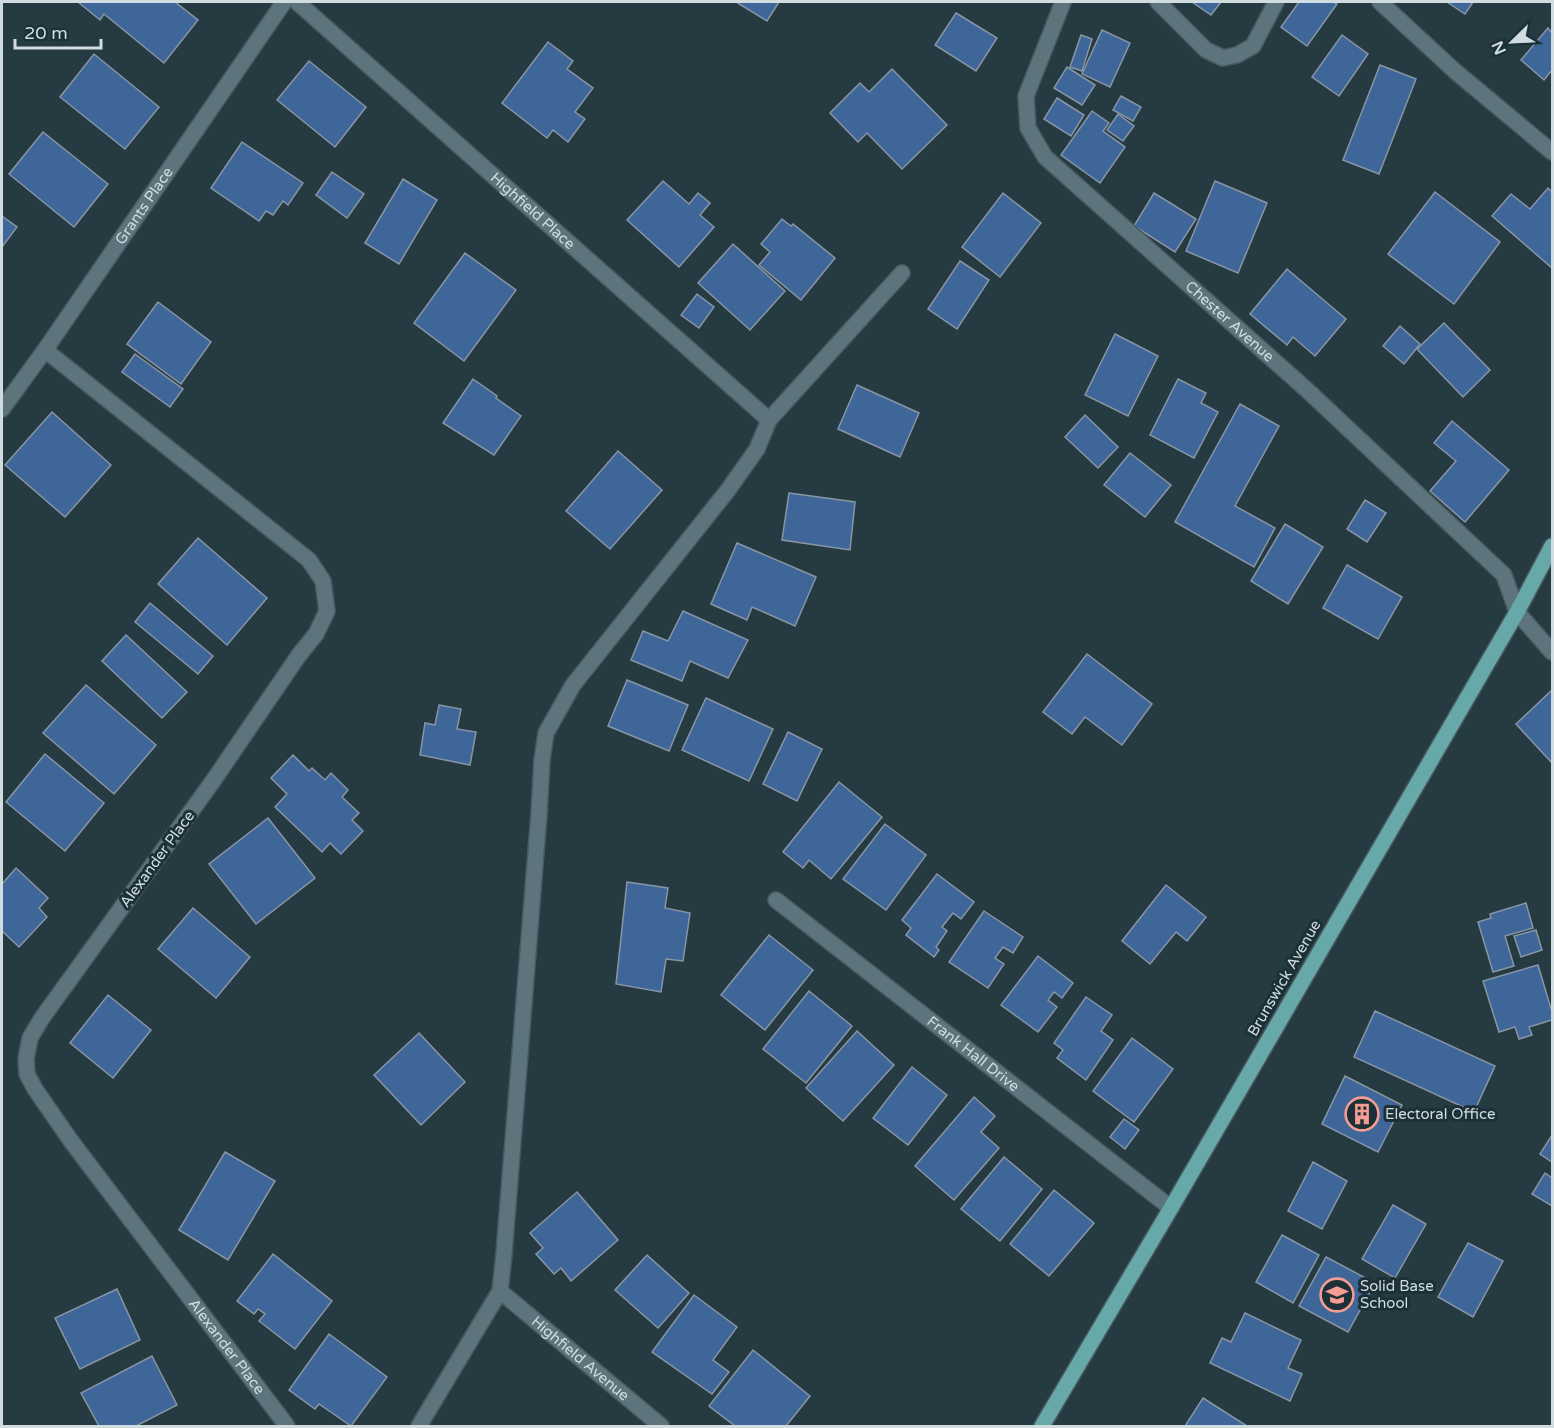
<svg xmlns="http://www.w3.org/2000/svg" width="1554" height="1428" font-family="'Varela Round',sans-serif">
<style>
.building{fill:#3f6698;stroke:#8895a5;stroke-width:1.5}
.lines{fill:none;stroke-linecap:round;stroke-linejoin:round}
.minor-casing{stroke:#48595f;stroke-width:18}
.major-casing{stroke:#48595f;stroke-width:18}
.minor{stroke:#5e747c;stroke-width:15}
.major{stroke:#67a9a8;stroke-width:15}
.labels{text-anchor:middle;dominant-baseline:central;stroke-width:6;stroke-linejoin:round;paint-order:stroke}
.street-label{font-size:15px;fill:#d0dce0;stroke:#1c3037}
.poi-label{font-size:15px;fill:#d0dce0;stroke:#1c3037;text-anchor:start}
</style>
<rect width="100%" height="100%" fill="#263a41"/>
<g class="building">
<path d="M78,2h97l23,18 -34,43 -60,-49 -4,6z"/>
<path d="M736,2h43l-12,19z"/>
<path d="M1192,2h29l-10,13z"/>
<path d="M1299,2h34l4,2 -30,42 -26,-19z"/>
<path d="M1447,2h26l-8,12z"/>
<path d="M956,13l41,25 -21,33 -41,-26z"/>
<path d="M1548,28l4,5v37l-8,10 -23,-20z"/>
<path d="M1102,30l28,13 -20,44 -28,-13z"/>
<path d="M1081,35l11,4 -10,32 -12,-4z"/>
<path d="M1342,35l26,19 -29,42 -27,-19z"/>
<path d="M548,42l25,19 -6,8 26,19 -18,24 10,7 -17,23 -15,-12 -6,8 -45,-35z"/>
<path d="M94,54l65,53 -34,42 -65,-52z"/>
<path d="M309,61l57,46 -31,40 -58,-47z"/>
<path d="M1380,65l36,14 -37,95 -36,-14z"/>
<path d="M1067,67l28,18 -13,20 -28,-17z"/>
<path d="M892,69l55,56 -45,44 -35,-36 -9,9 -28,-29 30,-30 9,9z"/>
<path d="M1121,96l20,11 -8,14 -20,-11z"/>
<path d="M1057,98l27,17 -13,21 -27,-17z"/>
<path d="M1092,111l17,12 -6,8 22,16 -25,36 -39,-28z"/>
<path d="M1118,114l16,12 -11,15 -16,-11z"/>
<path d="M43,132l65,52 -34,43 -65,-53z"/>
<path d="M242,142l61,41 -15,22 -5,-4 -10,14 -7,-4 -7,10 -48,-33z"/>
<path d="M332,172l32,22 -17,24 -31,-23z"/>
<path d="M403,179l34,21 -38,64 -34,-21z"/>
<path d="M663,181l26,23 9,-11 12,10 -10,12 14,12 -35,40 -52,-47z"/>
<path d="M1215,181l52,22 -29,70 -52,-22z"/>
<path d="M1548,188l4,4v76l-60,-52 19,-22 19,15z"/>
<path d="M1435,192l65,50 -46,62 -66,-50z"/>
<path d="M1003,193l38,30 -41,54 -38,-30z"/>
<path d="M1154,193l42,26 -21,33 -41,-26z"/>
<path d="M2,216l15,11 -15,20z"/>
<path d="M782,219l9,7 2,-2 42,34 -34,42 -42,-35 11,-13 -9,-8z"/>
<path d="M733,244l52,47 -35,39 -52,-47z"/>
<path d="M465,253l51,37 -52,71 -50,-38z"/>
<path d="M960,261l29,19 -32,49 -29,-20z"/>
<path d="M1287,269l59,50 -31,37 -22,-19 -6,8 -37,-31z"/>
<path d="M697,294l17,13 -15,21 -18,-13z"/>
<path d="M158,302l53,40 -30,42 -54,-40z"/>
<path d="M1444,323l46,47 -27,27 -46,-48z"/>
<path d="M1400,326l20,18 -16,20 -21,-18z"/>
<path d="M1115,334l43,22 -30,60 -43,-21z"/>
<path d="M135,354l48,35 -13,18 -48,-35z"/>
<path d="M473,379l24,17 -1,2 25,18 -27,39 -51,-32z"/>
<path d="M1178,379l28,14 -5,10 17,9 -24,46 -44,-23z"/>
<path d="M857,385l62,28 -19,44 -62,-28z"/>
<path d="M1240,404l39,22 -44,80 40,22 -21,39 -79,-45z"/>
<path d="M52,412l59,53 -46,52 -60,-52z"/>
<path d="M1085,415l33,32 -20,21 -33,-31z"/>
<path d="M1452,421l57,49 -44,52 -35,-31 26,-30 -22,-18z"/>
<path d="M618,451l44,39 -52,59 -44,-38z"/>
<path d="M1130,453l41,32 -26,32 -41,-32z"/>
<path d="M789,493l66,9 -5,48 -68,-10z"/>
<path d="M1365,500l21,13 -19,29 -20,-13z"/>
<path d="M1285,524l38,23 -35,57 -37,-23z"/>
<path d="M198,538l69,60 -40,47 -69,-61z"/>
<path d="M737,543l79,34 -21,49 -43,-19 -5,13 -36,-16z"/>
<path d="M1347,565l55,32 -24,42 -55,-31z"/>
<path d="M150,603l63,53 -15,18 -63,-52z"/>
<path d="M683,611l65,29 -20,38 -38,-17 -8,20 -51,-21 12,-29 25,10z"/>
<path d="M126,635l61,57 -25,26 -60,-57z"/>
<path d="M1087,654l65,50 -30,41 -37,-28 -13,17 -29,-22z"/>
<path d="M627,680l61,25 -19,46 -61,-25z"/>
<path d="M86,685l70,60 -42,49 -71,-61z"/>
<path d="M1552,690v73l-36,-39z"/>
<path d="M706,698l67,31 -24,52 -67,-31z"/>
<path d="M439,705l22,4 -4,20 19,3 -6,33 -50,-10 5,-32 10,2z"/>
<path d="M788,732l34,17 -25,52 -34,-17z"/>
<path d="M45,754l59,49 -39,48 -59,-49z"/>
<path d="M293,755l16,16 3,-3 13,12 6,-7 17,17 -6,7 17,16 -7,7 11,11 -22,23 -11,-11 -8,9 -47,-45 12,-13 -16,-16z"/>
<path d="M839,782l43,35 -51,62 -22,-19 -6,8 -20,-16z"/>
<path d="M268,818l47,60 -59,46 -47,-60z"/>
<path d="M885,824l41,31 -40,55 -43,-31z"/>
<path d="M16,868l32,30 -9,10 8,9 -28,30 -17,-16v-47z"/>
<path d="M937,874l37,28 -13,17 -8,-6 -11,14 5,4 -11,16 3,3 -5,7 -28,-22 5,-7 -9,-8z"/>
<path d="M627,882l41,6 -3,20 25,5 -7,48 -17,-2 -5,33 -45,-8z"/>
<path d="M1166,885l40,32 -19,24 -11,-9 -26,32 -28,-23z"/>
<path d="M1526,903l7,25 -28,8 9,30 -21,6 -15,-50 13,-4 -1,-4z"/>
<path d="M193,908l57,49 -34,41 -58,-49z"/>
<path d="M984,911l39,26 -10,16 -10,-6 -8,11 9,6 -16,24 -39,-26z"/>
<path d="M1536,930l6,20 -21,7 -7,-21z"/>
<path d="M769,935l44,35 -48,60 -44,-35z"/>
<path d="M1038,956l35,27 -11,15 -8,-6 -6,8 9,7 -19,25 -37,-27z"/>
<path d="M1538,965l14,47v8l-23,7 3,8 -13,4 -4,-12 -16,5 -16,-51z"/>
<path d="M809,991l43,35 -46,57 -43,-34z"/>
<path d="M108,995l43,35 -38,48 -43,-35z"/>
<path d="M1086,997l26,18 -11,16 12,9 -27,40 -29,-22 6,-8 -9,-7z"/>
<path d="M1375,1011l120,55 -21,46 -120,-55z"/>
<path d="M857,1031l37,34 -51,56 -37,-33z"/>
<path d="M419,1033l46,49 -44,43 -47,-50z"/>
<path d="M1132,1038l41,31 -39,53 -41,-31z"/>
<path d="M912,1067l35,28 -39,50 -35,-27z"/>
<path d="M1345,1076l57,29 -24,47 -56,-28z"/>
<path d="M974,1097l21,19 -14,16 18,16 -45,52 -39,-34z"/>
<path d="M1124,1119l15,11 -14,19 -15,-12z"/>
<path d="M1552,1135v27l-12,-8z"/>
<path d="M225,1152l50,29 -47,79 -49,-30z"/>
<path d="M1004,1157l38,32 -42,52 -39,-32z"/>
<path d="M1313,1162l34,19 -25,48 -34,-18z"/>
<path d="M1545,1173l7,5v28l-20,-12z"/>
<path d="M1054,1190l40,33 -45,53 -39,-32z"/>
<path d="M577,1192l41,48 -47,41 -10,-13 -7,6 -18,-20 7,-6 -13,-15z"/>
<path d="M1393,1205l33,19 -31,54 -33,-19z"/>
<path d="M1282,1235l37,20 -26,48 -37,-21z"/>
<path d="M1468,1243l35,18 -30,56 -35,-20z"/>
<path d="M273,1254l59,47 -37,48 -36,-28 6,-7 -7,-5 -4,5 -17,-13z"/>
<path d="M647,1255l42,38 -31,35 -43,-38z"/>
<path d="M1326,1257l49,26 -27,49 -49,-26z"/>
<path d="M117,1289l23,51 -60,29 -25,-51z"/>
<path d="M694,1295l43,32 -24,33 16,12 -17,22 -60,-42z"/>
<path d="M1245,1313l56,27 -13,28 14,6 -12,27 -80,-38 12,-25 9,4z"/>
<path d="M329,1334l58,43 -36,49 -32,-22 -4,5 -26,-19z"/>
<path d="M753,1350l57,46 -24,30h-51l-26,-20z"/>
<path d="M152,1356l25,49 -41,21h-37l-18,-33z"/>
<path d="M1203,1398l44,28h-62z"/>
</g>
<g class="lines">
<defs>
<g id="minor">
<path id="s1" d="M297,2l472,418"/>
<path id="s2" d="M1063,2l-37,94 2,32 17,29 262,233 197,185 13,37 35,40"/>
<path d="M1158,2l48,48 17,8 14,-3 16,-9 23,-44"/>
<path d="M1380,2l76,70 96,80"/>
<path id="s3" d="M45,350l264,210 14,21 4,30 -11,23 -17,21 -86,126 -171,237 -12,20 -4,21 1,15 8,15 36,52 216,285"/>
<path id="s4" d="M2,409l43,-59 239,-348"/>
<path id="s5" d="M776,900l395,308"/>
<path id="s6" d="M500,1291l161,135"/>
<path d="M419,1426l81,-135 4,-37 35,-440 3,-54 4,-27 27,-48 155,-195 29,-41 12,-29 133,-147"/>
</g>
<path id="major" d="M1042,1426l129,-218 346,-596 35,-66"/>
</defs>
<use href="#minor" class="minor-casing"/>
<use href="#major" class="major-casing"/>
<use href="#minor" class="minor"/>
<use href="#major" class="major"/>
</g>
<defs>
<symbol id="building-ring" viewBox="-11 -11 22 22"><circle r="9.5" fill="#1c3037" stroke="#f59c93" stroke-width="1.5"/><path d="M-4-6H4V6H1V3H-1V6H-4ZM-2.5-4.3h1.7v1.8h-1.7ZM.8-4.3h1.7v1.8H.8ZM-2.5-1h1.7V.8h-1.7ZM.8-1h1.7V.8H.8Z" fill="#f59c93"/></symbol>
<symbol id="school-ring" viewBox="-11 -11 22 22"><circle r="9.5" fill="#1c3037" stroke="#f59c93" stroke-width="1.5"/><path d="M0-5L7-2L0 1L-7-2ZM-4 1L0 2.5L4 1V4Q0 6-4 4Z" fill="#f59c93"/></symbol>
</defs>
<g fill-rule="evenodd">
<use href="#building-ring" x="1343" y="1095" width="38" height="38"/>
<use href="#school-ring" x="1318" y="1276" width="38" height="38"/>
</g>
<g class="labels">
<g class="street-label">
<text stroke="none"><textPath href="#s4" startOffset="248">Grants Place</textPath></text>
<text stroke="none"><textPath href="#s1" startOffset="315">Highfield Place</textPath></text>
<text stroke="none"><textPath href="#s2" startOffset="414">Chester Avenue</textPath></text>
<text transform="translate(157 859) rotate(-54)">Alexander Place</text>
<text transform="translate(1284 978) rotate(-60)">Brunswick Avenue</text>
<text stroke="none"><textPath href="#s5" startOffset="250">Frank Hall Drive</textPath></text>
<text stroke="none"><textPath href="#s3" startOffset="1288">Alexander Place</textPath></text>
<text stroke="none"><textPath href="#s6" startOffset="105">Highfield Avenue</textPath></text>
</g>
<g class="poi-label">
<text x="1385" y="1114">Electoral Office</text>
<text x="1360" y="1286">Solid Base<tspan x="1360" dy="17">School</tspan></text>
</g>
</g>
<rect width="1554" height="1428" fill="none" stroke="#d0dce0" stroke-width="6"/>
<g transform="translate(1512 42) rotate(246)" stroke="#1c3037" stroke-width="4.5" paint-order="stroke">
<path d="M0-4.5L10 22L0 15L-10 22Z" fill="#d0dce0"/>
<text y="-9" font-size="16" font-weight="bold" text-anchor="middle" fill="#d0dce0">N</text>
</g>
<path d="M15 39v9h86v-9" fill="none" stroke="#d0dce0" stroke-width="3"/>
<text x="24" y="39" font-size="18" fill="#d0dce0" stroke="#1c3037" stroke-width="4.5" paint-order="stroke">20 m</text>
</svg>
